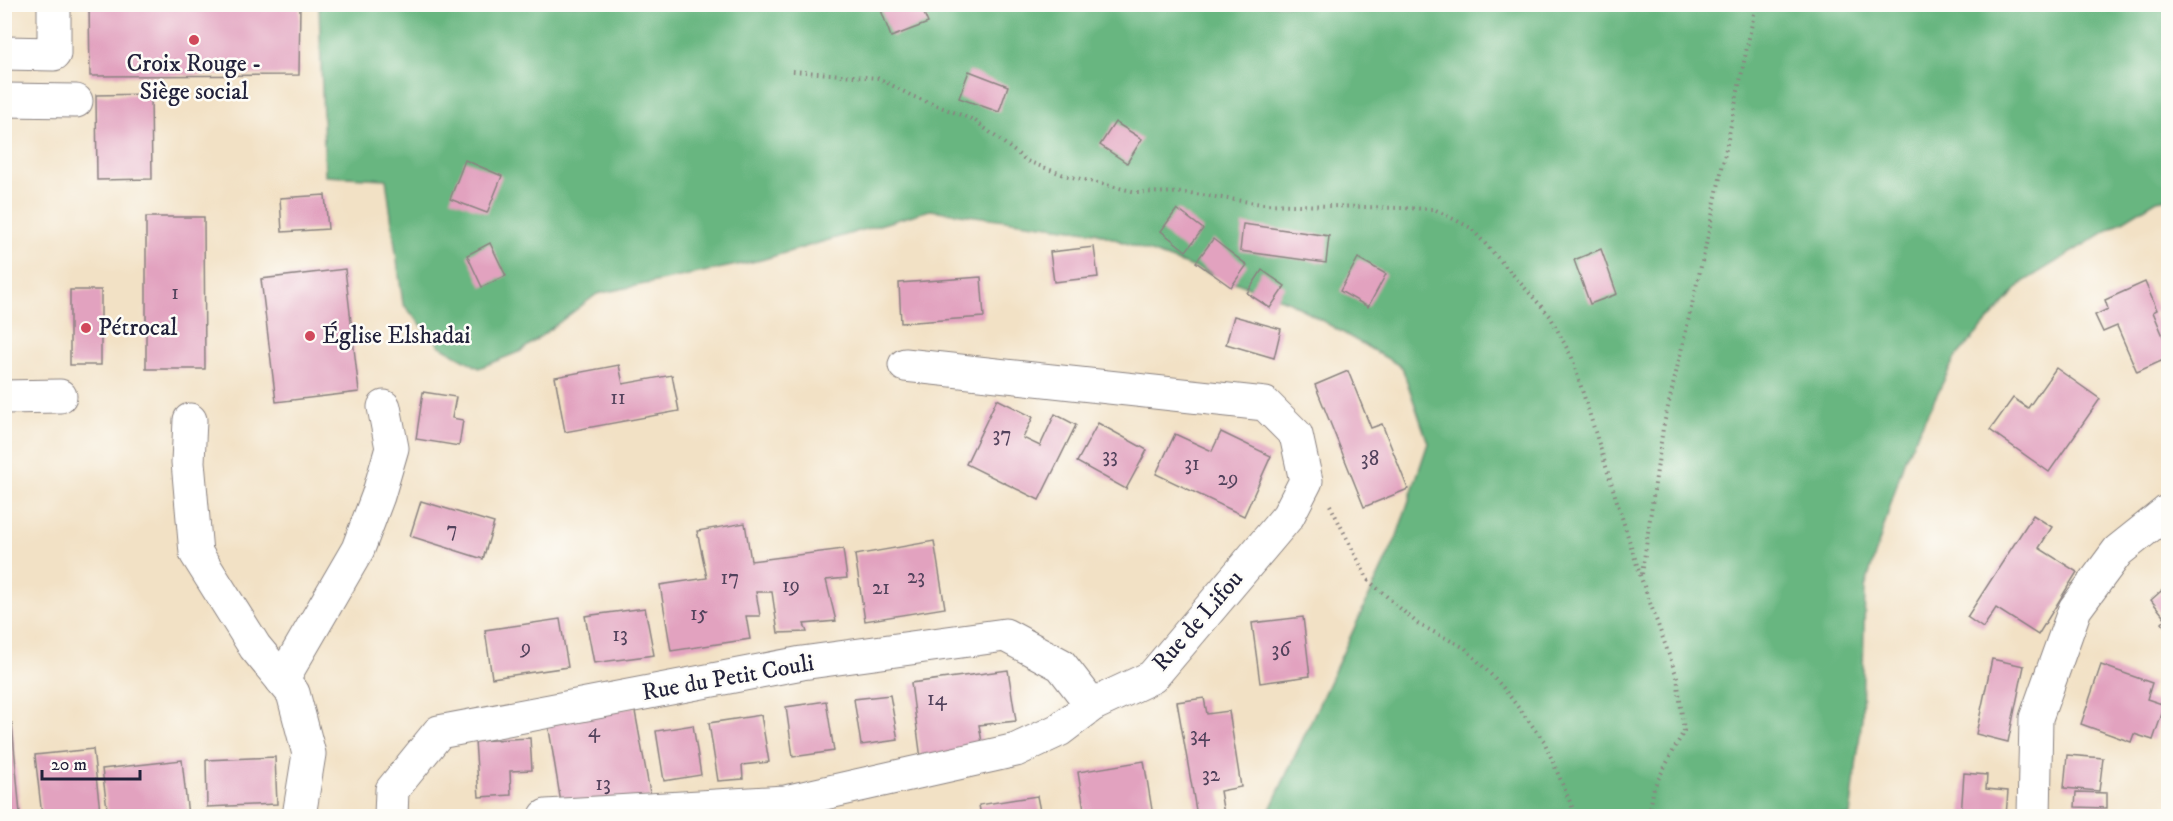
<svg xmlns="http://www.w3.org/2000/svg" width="2173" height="821" font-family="'IM FELL DW Pica',serif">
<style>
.forest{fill:#67b680;stroke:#446c5e;stroke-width:1.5}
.building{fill:#e2a2bf}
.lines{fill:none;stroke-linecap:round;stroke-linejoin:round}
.minor-casing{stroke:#8a8280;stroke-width:35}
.path{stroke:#8a8280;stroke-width:4;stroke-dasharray:1.5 4.5;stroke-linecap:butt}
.minor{stroke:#fff;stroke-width:33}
.poi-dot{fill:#d1495b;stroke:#fdfcf7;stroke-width:2}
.labels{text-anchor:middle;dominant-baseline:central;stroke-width:5;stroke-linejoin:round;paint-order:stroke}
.number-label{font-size:21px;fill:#52425c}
.poi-label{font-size:24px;fill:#22223b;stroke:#fdfcf7;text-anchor:start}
.street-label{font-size:24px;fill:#22223b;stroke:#fdfcf7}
</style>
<rect width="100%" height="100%" fill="#fdfcf7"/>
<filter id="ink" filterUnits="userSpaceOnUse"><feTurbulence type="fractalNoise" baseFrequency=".0167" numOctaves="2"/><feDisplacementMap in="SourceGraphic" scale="12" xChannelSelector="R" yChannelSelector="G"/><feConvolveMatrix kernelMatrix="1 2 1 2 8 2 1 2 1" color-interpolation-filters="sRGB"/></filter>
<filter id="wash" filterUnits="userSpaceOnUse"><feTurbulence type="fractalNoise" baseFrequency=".008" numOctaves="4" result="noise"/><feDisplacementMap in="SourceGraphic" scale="24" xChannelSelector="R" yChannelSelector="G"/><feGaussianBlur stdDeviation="1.35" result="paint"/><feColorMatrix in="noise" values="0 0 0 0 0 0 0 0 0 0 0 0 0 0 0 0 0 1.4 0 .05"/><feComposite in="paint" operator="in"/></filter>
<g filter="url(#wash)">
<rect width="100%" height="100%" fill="#f2e1c5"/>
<path class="forest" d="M319,5h1849v193l-11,2 -134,82 -68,76 -51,103 -39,127 -3,130 -12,98h-583l130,-280 31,-93 -26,-76 -112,-65 -195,-70 -165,-22 -169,50 -164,34 -76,57 -42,17 -39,-22 -37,-42 -17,-125 -61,-3z"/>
<g id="blocks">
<g class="building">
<path d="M89,4h211l-1,71 -209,1z"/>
<path d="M896,4h24l8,19 -37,14 -10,-27z"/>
<path d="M969,71l39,15 -9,26 -40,-14z"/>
<path d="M151,94l1,85 -55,1 -1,-85z"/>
<path d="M1115,122l27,17 -15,24 -27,-18z"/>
<path d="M465,160l37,16 -15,37 -37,-14z"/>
<path d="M325,195l3,34 -46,3 -2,-34z"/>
<path d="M1177,209l26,20 -17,22 -25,-20z"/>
<path d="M146,217h58l1,152h-59z"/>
<path d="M1243,224l86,12 -3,27 -86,-12z"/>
<path d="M1213,239l34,26 -16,22 -35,-25z"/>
<path d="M490,243l16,33 -24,11 -15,-32z"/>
<path d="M1094,247l4,30 -44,5 -4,-30z"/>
<path d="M1601,249l16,45 -27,10 -16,-44z"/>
<path d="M1358,258l28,16 -18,33 -28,-16z"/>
<path d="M345,269l14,123 -83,10 -15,-123z"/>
<path d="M1262,270l23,16 -15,22 -23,-15z"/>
<path d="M981,277l3,40 -83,6 -2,-40z"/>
<path d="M2145,282l12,28 -4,2 15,36v10l-31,14 -20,-46 -14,6 -8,-17 13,-6 -3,-9z"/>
<rect x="70" y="290" width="31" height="75"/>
<path d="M1234,316l47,13 -7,29 -48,-14z"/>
<path d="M619,365l4,19 49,-9 7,36 -114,21 -10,-55z"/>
<path d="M2056,368l44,31 -51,73 -59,-42 23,-32 15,10z"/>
<path d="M1348,371l23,57 11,-4 26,65 -44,18 -49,-122z"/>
<path d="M423,392l33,5 -4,21 11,2 -4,26 -43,-7z"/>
<path d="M997,399l36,18 -10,21 17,8 15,-32 21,11 -37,75 -73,-36z"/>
<path d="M1098,423l49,27 -21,39 -49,-27z"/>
<path d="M1221,432l50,24 -27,60 -88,-42 19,-40 37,17z"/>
<path d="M421,501l73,22 -11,36 -73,-23z"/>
<path d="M2033,515l19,12 -13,21 38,24 -39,63 -42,-27 -13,20 -16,-11z"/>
<path d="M745,523l6,38 92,-12 4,29 -21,2 10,41 -32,3 3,8 -29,1 -6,-41h-16l4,24h-14l4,23 -79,12 -11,-66 47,-7 -10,-47z"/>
<path d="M934,541l11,67 -80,13 -10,-66z"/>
<path d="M2168,585v46l-6,-8 4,-4 -15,-19z"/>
<path d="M645,608l9,47 -60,8 -9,-47z"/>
<path d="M1303,617l7,59 -50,7 -8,-60z"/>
<path d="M560,619l8,48 -76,11 -7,-48z"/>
<path d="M1992,659l32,7 -16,76 -32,-8z"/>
<path d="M2101,665l51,18 -5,16 18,6 -12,35 -19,-6 -3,8 -50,-18z"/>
<path d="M1008,670l8,51 -37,4 4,23 -62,11 -10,-76z"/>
<path d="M890,695l8,45 -37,5 -7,-46z"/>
<path d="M1204,698l3,16 22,-3 12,76 -21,4 4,23 -27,2 -20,-114z"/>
<path d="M826,701l8,50 -41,6 -7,-50z"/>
<path d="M634,706l17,92 -90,5 -13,-80z"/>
<path d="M761,715l8,47 -27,3 1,14 -25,2 -9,-58z"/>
<path d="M4,723h8l8,91 -16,1z"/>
<path d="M693,725l8,50 -37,6 -8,-50z"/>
<path d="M530,738l2,32 -22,1 1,24 -32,2 -4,-56z"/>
<path d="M93,749l7,62 -58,5 -7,-61z"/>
<path d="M2067,755l36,3 -4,33 -35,-3z"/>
<path d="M275,757l2,47 -70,3 -1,-47z"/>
<path d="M182,760l6,56h-80l-6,-47z"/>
<path d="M1144,761l9,55h-68l-7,-44z"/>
<path d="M1964,773l23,2 -1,14 22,2 -2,25h-45z"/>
<path d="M2076,792l31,1v15l-32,-1z"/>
<path d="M1037,796l4,20h-60l-2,-11z"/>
<path d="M2141,810v6h-58v-4z"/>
<path d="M1379,811l5,5h-12z"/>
</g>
</g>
</g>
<g filter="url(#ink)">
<use href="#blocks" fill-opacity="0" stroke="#8a8280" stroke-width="1.5"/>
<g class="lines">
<defs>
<g id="minor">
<path d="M4,53l50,1v-50"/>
<path d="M4,100l72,1"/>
<path d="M4,397l56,-1"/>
<path d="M190,420l-2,42 8,91 59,94 38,46 16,61 -10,62"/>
<path d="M282,680l76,-131 20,-53 14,-48 -8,-41"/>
<path d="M391,816l1,-26 47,-58 363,-69 203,-28 56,30 31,40"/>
<path d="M546,816l239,-14 231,-52 43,-20 33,-25 60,-28 136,-161 18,-35 -10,-46 -31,-31 -360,-39"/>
<path d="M2034,816l2,-98 39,-109 43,-58 50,-40"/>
</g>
</defs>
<use href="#minor" class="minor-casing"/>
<g class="path">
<path d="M793,71l85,7 34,18 62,24 53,41 37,14 72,17 53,1 73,11 172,5 37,19 79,88 22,42 69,220 36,99 7,54 -30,56 -5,29"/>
<path d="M1330,505l38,75 50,44 47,24 36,37 43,56 32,75"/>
<path d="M1642,574l21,-146 43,-183 50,-241"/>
</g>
<use href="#minor" class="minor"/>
</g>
</g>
<g class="poi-dot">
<circle cx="194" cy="40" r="6"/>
<circle cx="86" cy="328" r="6"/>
<circle cx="310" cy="336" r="6"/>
</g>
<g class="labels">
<g class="number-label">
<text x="175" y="293">1</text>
<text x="618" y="398">11</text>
<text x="1002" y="435">37</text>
<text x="1110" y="456">33</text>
<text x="1370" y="459">38</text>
<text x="1192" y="464">31</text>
<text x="1228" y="479">29</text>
<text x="452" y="530">7</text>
<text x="916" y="577">23</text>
<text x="730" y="578">17</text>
<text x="791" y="586">19</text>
<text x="881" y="588">21</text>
<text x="699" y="614">15</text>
<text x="620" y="635">13</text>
<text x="526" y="648">9</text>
<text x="1281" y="650">36</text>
<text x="937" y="699">14</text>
<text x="594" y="731">4</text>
<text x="1200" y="735">34</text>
<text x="1211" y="775">32</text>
<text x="603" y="784">13</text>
</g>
<g class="poi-label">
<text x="194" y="64" text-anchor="middle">Croix Rouge -<tspan x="194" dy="28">Siège social</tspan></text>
<text x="98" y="328">Pétrocal</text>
<text x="322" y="336">Église Elshadai</text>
</g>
<g class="street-label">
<text transform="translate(1198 621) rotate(-49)">Rue de Lifou</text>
<text transform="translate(728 678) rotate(-10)">Rue du Petit Couli</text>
</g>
</g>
<rect width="2173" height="821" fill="none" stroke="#fdfcf7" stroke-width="24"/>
<path d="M42 770v9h98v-9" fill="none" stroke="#22223b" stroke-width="3"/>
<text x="51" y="770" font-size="18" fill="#22223b" stroke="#fdfcf7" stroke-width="4.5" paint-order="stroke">20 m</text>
</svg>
